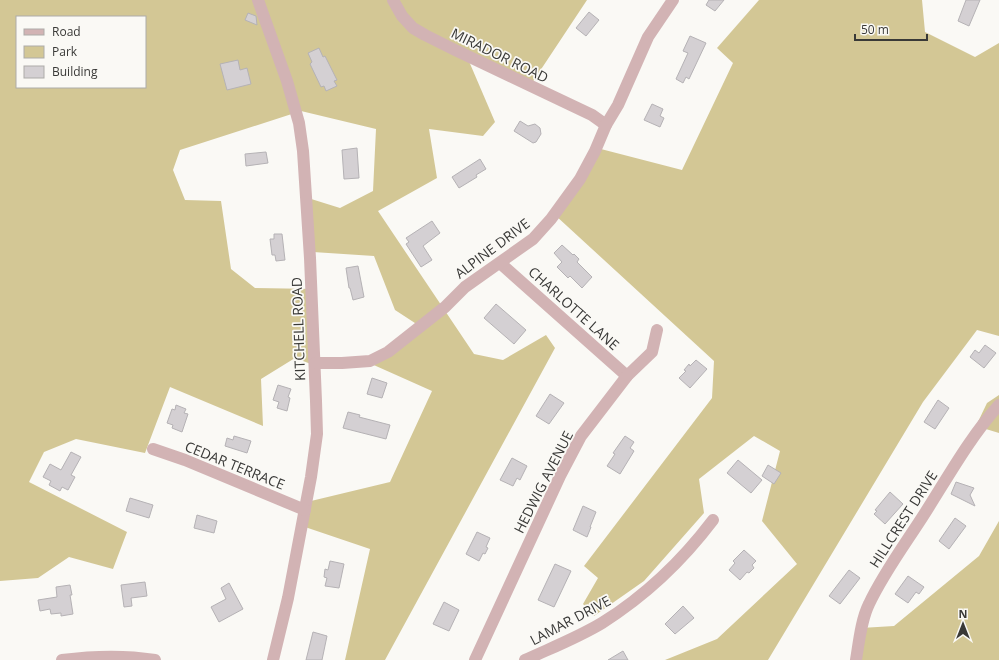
<svg xmlns="http://www.w3.org/2000/svg" width="999" height="660" font-family="'Open Sans',sans-serif">
<style>
.green{fill:#d3c795;fill-rule:evenodd}
.building{fill:#d4d0d3;stroke:#b5b2b5}
.lines{fill:none;stroke-linecap:round;stroke-linejoin:round}
.minor{stroke:#d2b3b4;stroke-width:12}
.labels{text-anchor:middle;dominant-baseline:central;stroke-width:3.5;stroke-linejoin:round;paint-order:stroke}
.street-label{font-size:14px;fill:#393937;stroke:#faf9f5}
</style>
<rect width="100%" height="100%" fill="#faf9f5"/>
<g class="green">
<path d="M0,0h587l-57,86 -65,-34 30,70 -12,14 -54,-7 8,49 -59,33 96,143 29,6 43,-25 9,13 -170,312h-40l25,-111 -65,-22 6,-26 79,-19 42,-91 -65,-29 51,-37 -23,-15 -21,-54 -61,-4 -5,-54 32,10 33,-17 3,-62 -75,-18 -121,39 -7,20 12,30 36,1 10,68 24,19 61,1 3,78 -24,-9 -34,21 2,47 -93,-39 -25,66 -69,-14 -32,13 -15,30 98,50 -14,37 -44,-12 -31,21 -38,3zM17,17h128v70h-128z"/>
<path d="M759,0h163l3,32 50,25 24,-14v293l-22,-6 -54,72 -155,258h-103l52,-21 80,-75 -35,-43 18,-70 -26,-15 -55,43 5,34 -60,68 -50,35 -11,-12 15,-26 -14,-12 128,-168 2,-37 -159,-146 42,-67 85,22 51,-107 -16,-15z"/>
<path d="M999,395v38l-23,-7 11,-23z"/>
<path d="M999,521v139h-145l7,-32 33,-2 85,-70z"/>
</g>
<g class="building">
<path d="M709,0h15l-9,11 -9,-6z"/>
<path d="M966,0h14l-11,26 -11,-5z"/>
<path d="M589,12l10,8 -13,16 -10,-8z"/>
<path d="M248,13l8,3 1,9 -12,-5z"/>
<path d="M690,36l16,7 -17,36 -3,-2 -3,6 -7,-4 12,-26 -5,-2z"/>
<path d="M319,48l4,9 2,-1 12,24 -3,1 3,5 -11,5 -2,-5 -3,1 -11,-23 2,-2 -4,-9z"/>
<path d="M238,60l2,10 7,-2 4,16 -24,6 -7,-26z"/>
<path d="M652,104l11,5 -3,7 4,2 -4,9 -16,-7z"/>
<path d="M520,121l8,5 7,-2 5,4 1,6 -5,8 -3,1 -19,-12z"/>
<path d="M357,148l2,30 -15,1 -2,-29z"/>
<path d="M266,152l2,11 -22,3 -1,-12z"/>
<path d="M480,159l6,10 -10,6 1,2 -18,11 -7,-11z"/>
<path d="M432,221l8,12 -17,13 9,14 -11,7 -15,-23 3,-2 -3,-4z"/>
<path d="M274,234h8l3,26 -9,1 -1,-6h-3l-2,-16h4z"/>
<path d="M562,245l11,10 1,-1 5,5 -2,3 15,15 -10,11 -12,-12 -2,2 -11,-11 5,-5 -8,-9z"/>
<path d="M358,266l6,31 -11,3 -3,-12h-1l-3,-20z"/>
<path d="M496,304l30,26 -12,14 -30,-26z"/>
<path d="M985,345l11,8 -12,15 -14,-11 5,-7 4,3z"/>
<path d="M696,360l11,9 -17,19 -11,-10 7,-7 -2,-1 5,-6 1,2z"/>
<path d="M372,378l15,5 -5,15 -15,-4z"/>
<path d="M278,385l13,4 -3,8 2,1 -3,13 -10,-3 2,-6 -6,-2z"/>
<path d="M550,394l14,9 -15,21 -13,-8z"/>
<path d="M938,400l11,8 -14,21 -11,-7z"/>
<path d="M176,405l10,4 -2,4 4,1 -6,18 -10,-4 1,-3 -6,-2 5,-14 3,1z"/>
<path d="M348,412l12,3 -1,2 31,8 -4,14 -43,-11z"/>
<path d="M234,436l17,5 -4,12 -22,-7 2,-8 6,2z"/>
<path d="M625,436l9,6 -4,6 4,3 -14,23 -13,-8 8,-12 -2,-1z"/>
<path d="M71,452l10,5 -10,18 4,2 -7,13 -6,-3 -2,4 -11,-6 2,-4 -8,-4 7,-13 11,6z"/>
<path d="M512,458l15,8 -7,14 -3,-2 -4,8 -13,-6z"/>
<path d="M738,460l24,20 -11,13 -24,-20z"/>
<path d="M768,465l13,8 -7,11 -12,-8z"/>
<path d="M956,482l18,6 -4,7 5,11 -24,-12z"/>
<path d="M890,492l13,12 -18,20 -11,-10 3,-3 -2,-1z"/>
<path d="M130,498l23,7 -4,13 -23,-7z"/>
<path d="M583,506l13,6 -6,15h1l-4,10 -14,-7z"/>
<path d="M197,515l20,6 -3,12 -20,-5z"/>
<path d="M955,518l11,8 -17,23 -10,-8z"/>
<path d="M477,532l13,6 -4,9 2,1 -3,6 -2,-1 -4,8 -13,-7z"/>
<path d="M744,550l12,11 -4,4 2,3 -5,5 -2,-1 -7,8 -11,-10 6,-7 -2,-2z"/>
<path d="M330,561l14,3 -5,24 -14,-2 2,-8 -3,-1 1,-8 3,1z"/>
<path d="M555,564l16,7 -17,36 -16,-7z"/>
<path d="M849,570l11,8 -20,26 -11,-8z"/>
<path d="M908,576l16,11 -5,7 -3,-2 -8,11 -13,-9z"/>
<path d="M145,582l2,14 -16,2 1,8 -8,1 -3,-22z"/>
<path d="M229,583l14,26 -24,13 -8,-15 15,-8 -5,-11z"/>
<path d="M70,585l2,10h-2l3,19 -12,2v-3l-10,1 -1,-5 -10,2 -2,-11 19,-3 -1,-10z"/>
<path d="M444,602l15,8 -10,21 -16,-7z"/>
<path d="M683,606l11,12 -19,16 -10,-10z"/>
<path d="M313,632l14,4 -5,24h-16z"/>
<path d="M623,651l5,9h-20z"/>
</g>
<g class="lines">
<g class="minor">
<path d="M258,0l29,81 12,42 4,28 7,107 6,143 1,33 -6,43 -23,121 -15,62"/>
<path d="M393,0l9,16 11,12 12,7 30,15 137,65 14,10"/>
<path d="M500,263l127,113"/>
<path d="M315,363h27l28,-2 18,-9 57,-45 20,-20 68,-48 18,-20 29,-40 15,-28 11,-26 12,-20 30,-68 25,-37"/>
<path d="M153,449l32,11 120,50"/>
<path d="M62,660c31,-4 62,-5 93,0"/>
<path d="M475,660l85,-184 21,-40 46,-60 25,-24 5,-22"/>
<path d="M525,660c26,-12 52,-22 77,-37 43,-27 80,-62 111,-103"/>
<path d="M856,660c3,-18 5,-40 13,-56 15,-32 37,-61 56,-91 23,-36 45,-76 74,-108"/>
</g>
</g>
<g class="labels">
<g class="street-label">
<text transform="translate(500 55) rotate(26)">MIRADOR ROAD</text>
<text transform="translate(492 248) rotate(-37)">ALPINE DRIVE</text>
<text transform="translate(574 308) rotate(42)">CHARLOTTE LANE</text>
<text transform="translate(298 329) rotate(-92)">KITCHELL ROAD</text>
<text transform="translate(235 465) rotate(22)">CEDAR TERRACE</text>
<text transform="translate(543 482) rotate(-63)">HEDWIG AVENUE</text>
<text transform="translate(903 519) rotate(-57)">HILLCREST DRIVE</text>
<text transform="translate(570 620) rotate(-28)">LAMAR DRIVE</text>
</g>
</g>
<rect x="16" y="16" width="130" height="72" fill="#faf9f5" stroke="#adaca9"/>
<rect x="24" y="29" width="20" height="6" fill="#d2b3b4" stroke="#adaca9"/>
<text x="52" y="36" font-size="12" fill="#393937">Road</text>
<rect x="24" y="46" width="20" height="12" fill="#d3c795" stroke="#adaca9"/>
<text x="52" y="56" font-size="12" fill="#393937">Park</text>
<rect x="24" y="66" width="20" height="12" fill="#d4d0d3" stroke="#adaca9"/>
<text x="52" y="76" font-size="12" fill="#393937">Building</text>
<g transform="translate(963 624)" stroke="#faf9f5" stroke-width="3" paint-order="stroke">
<path d="M0-3L7 15L0 10L-7 15Z" fill="#393937"/>
<text y="-6" font-size="11" font-weight="bold" text-anchor="middle" fill="#393937">N</text>
</g>
<path d="M855 34v6h72v-6" fill="none" stroke="#393937" stroke-width="2"/>
<text x="861" y="34" font-size="12" fill="#393937" stroke="#faf9f5" stroke-width="3" paint-order="stroke">50 m</text>
</svg>
